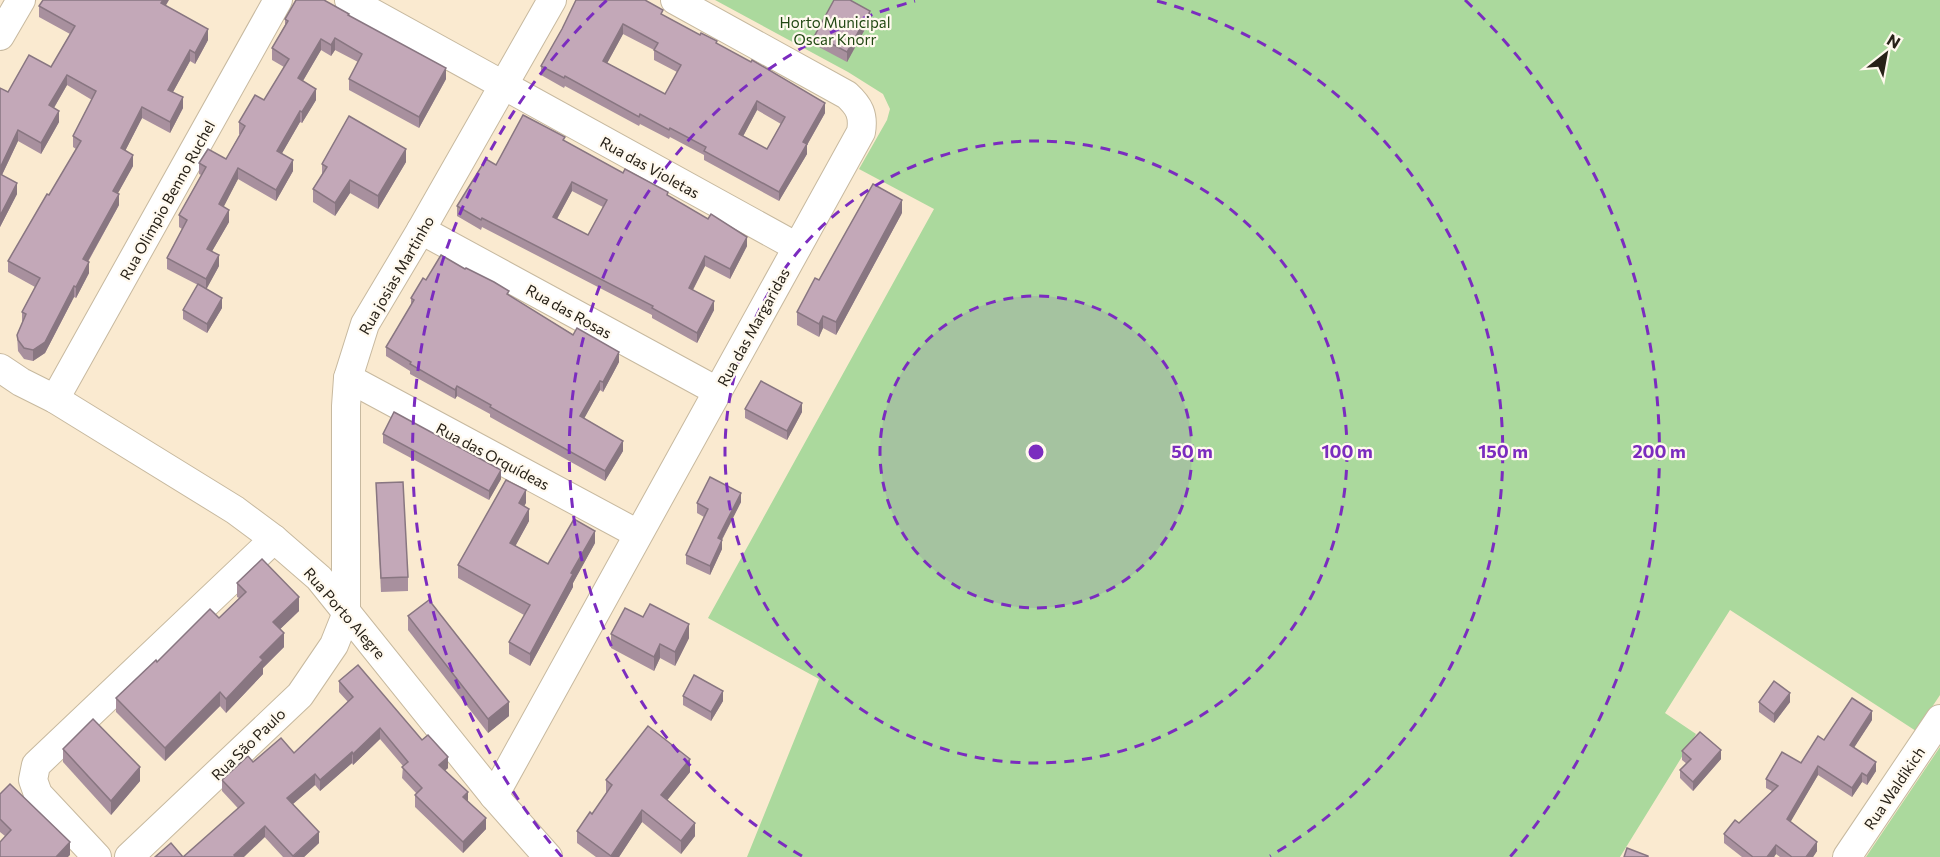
<svg xmlns="http://www.w3.org/2000/svg" width="1940" height="857" font-family="Commissioner,sans-serif">
<style>
.green{fill:#abd99d}
.lines{fill:none;stroke-linecap:round;stroke-linejoin:round}
.minor-casing{stroke:#c7b99f;stroke-width:30}
.minor{stroke:#fff;stroke-width:28}
.wall{fill:#a8909e;fill-rule:evenodd}
.shaded-wall{fill:#887681}
.building{fill:#c3a8b8;stroke:#887681;stroke-width:1.5;fill-rule:evenodd}
.ring{fill:none;stroke:#7b2cbf;stroke-width:3;stroke-dasharray:10 8}
.labels{text-anchor:middle;dominant-baseline:central;stroke-width:4.5;stroke-linejoin:round;paint-order:stroke}
.park-label{font-size:15px;fill:#204712;stroke:#fff9ee}
.street-label{font-size:15px;fill:#272118;stroke:#fff9ee}
.centre{fill:#7b2cbf;stroke:#fff9ee;stroke-width:3}
.ring-label{font-size:18px;text-anchor:middle;font-weight:bold;fill:#7b2cbf;stroke:#fff9ee;stroke-width:4.5;stroke-linejoin:round;paint-order:stroke}
</style>
<rect width="100%" height="100%" fill="#faead0"/>
<g class="green">
<path d="M715,0h1225v695l-24,36 -186,-121 -65,103 31,21 -76,123h-873l72,-178 -111,-61 226,-409 -75,-40 28,-49 3,-11 -7,-15 -35,-22z"/>
<path d="M1940,747v110h-74z"/>
</g>
<g class="lines">
<defs>
<g id="minor">
<path d="M349,0l448,247"/>
<path d="M0,36l21,-36"/>
<path d="M421,230l296,161"/>
<path d="M0,368l21,14 34,17 180,111 39,29 45,39 175,218 54,61"/>
<path d="M348,378l290,156"/>
<path d="M55,399l223,-399"/>
<path d="M494,796l367,-664c3,-17 -2,-26 -14,-37l-172,-95"/>
<path d="M97,857l-59,-63 -5,-14 3,-15 238,-226"/>
<path d="M129,857l171,-162 34,-50 12,-30v-209l2,-28 17,-54 56,-94 131,-230"/>
<path d="M1847,857l93,-138"/>
</g>
</defs>
<use href="#minor" class="minor-casing"/>
<use href="#minor" class="minor"/>
</g>
<g class="wall">
<path d="M39,6h127l42,34 -13,24 -5,-3 -17,31 10,16 -13,25 -28,-15 -17,33 8,15 -15,27 1,12 -31,57 1,11 -13,25 -2,-1 -29,56 -12,8 -9,-2 -6,-8 -1,-16 5,-12v-11l13,-25 -27,-15v-11l41,-66 27,-46 -3,-2v-11l19,-36 -25,-15 -13,23 5,14 -18,32 -23,-13 -16,34 15,19 -17,33v-139l8,4 43,-25 19,-33 -31,-17z"/>
<path d="M663,15l54,29 108,69 -18,32v9l-28,47 -75,-41v-5l-34,-18 -1,2 -29,-15 -1,2 -74,-40 -1,2 -23,-13v-9l21,-37zM623,34l31,16v10l23,12 -12,22 -58,-31zM757,110l24,14 -14,25 -24,-13z"/>
<path d="M349,16l97,63 -27,49 -70,-38v-11l9,-17 -23,-12 -4,6 -10,-6 -18,31 13,19 -14,23 -2,-1 -18,31 11,18 -17,30 -38,-22 -15,28 6,15 -17,29 7,15 -13,23 16,19 -15,25 -24,-14v-9l15,-25 -31,-16v-11l15,-29 -3,-2v-12l22,-40 -2,-1v-11l27,-4 14,-25h-1v-12l25,-22 20,-33 -12,-7v-12l13,-23v-6z"/>
<path d="M870,20l-23,42 -32,-17v-10z"/>
<path d="M565,141l58,32 45,23 79,50 -17,33 -25,-13 -12,24 21,20 -17,33 -45,-25v-3l-170,-88 -1,3 -24,-14v-10l39,-41zM572,191l31,16 -15,28 -31,-16z"/>
<path d="M406,162l-28,47 -28,-16 -15,23 -22,-14v-13l9,-14v-11z"/>
<path d="M902,213l-66,122 -13,-7 -4,9 -22,-12v-13l22,-32z"/>
<path d="M426,280l83,16 110,66 -16,30 -3,-2 -16,28 39,33 -18,30 -115,-64v-3l-33,-18 -2,3 -45,-25v-3l-24,-15v-9l25,-41v-8z"/>
<path d="M745,409l57,3 -15,28 -42,-22z"/>
<path d="M383,434l118,45 -12,21 -106,-57z"/>
<path d="M376,483l32,94v14l-27,1z"/>
<path d="M741,502l-19,38v9l-12,26 -24,-11v-9l18,-38 -7,-4v-10z"/>
<path d="M526,503l-2,3 5,15 -14,25 33,18 47,-21 -22,40v4l-43,79 -21,-12v-12l15,-27 -66,-37v-13z"/>
<path d="M237,583l62,28 -19,18 4,18 -21,21v6l-37,39 -6,-7 -55,55 -49,-49v-14l41,-36 62,-44 20,-20 -2,-1z"/>
<path d="M408,616l101,100 -21,17 -80,-103z"/>
<path d="M643,617l46,21 -14,28 -15,-8 -6,13 -43,-23v-14z"/>
<path d="M339,681l83,59 26,28 -3,2 23,31 18,28 -23,24 -48,-46v-12l2,-1 -15,-16 1,-12 -23,-27 -27,26 -1,-2 -32,28 -5,-6 -22,19 26,39 -15,14h-21l-61,-66v-11l31,-18 41,-9 54,-51 -9,-10z"/>
<path d="M683,696l40,5 -12,20 -28,-16z"/>
<path d="M1759,702h31l-16,21 -15,-11z"/>
<path d="M1872,720l-18,27 22,24 -9,14 -5,-3 -10,15 -34,-22 -28,47 27,29 -4,6h-33l-4,-3 -2,3h-32l-18,-14v-9l15,-11 33,-32 -6,-3v-9l35,-16 23,-23z"/>
<path d="M63,749l77,32 -29,34 -48,-53z"/>
<path d="M1682,751l39,8 -28,32 -13,-13v-8l7,-6 -5,-4z"/>
<path d="M690,772l-23,28 28,36 -14,18 -39,-32 -23,35h-23l-19,-14v-12l15,-17 15,-21 -1,-1v-12z"/>
<path d="M0,794l70,61 -65,-19 -5,-4z"/>
</g>
<g class="shaded-wall">
<path d="M163,0h6l-8,14v-11z"/>
<path d="M870,11v9l-23,42v-10z"/>
<path d="M623,24v10l-20,37v-10z"/>
<path d="M208,29v11l-13,24v-11z"/>
<path d="M335,38v12l-4,6v-11z"/>
<path d="M321,39v11l-23,39v-11z"/>
<path d="M190,50v11l-22,40v-11z"/>
<path d="M446,68v11l-27,49v-11z"/>
<path d="M67,75v10l-18,31v-11z"/>
<path d="M316,89v11l-14,23v-11z"/>
<path d="M183,97v11l-13,25v-11z"/>
<path d="M757,101v9l-18,34v-10z"/>
<path d="M825,103v10l-18,32v9l-28,47v-9l24,-50z"/>
<path d="M142,107v11l-21,41v-11z"/>
<path d="M59,111v11l-18,32v-11z"/>
<path d="M300,111v11l-23,40v-11z"/>
<path d="M18,130v11l-18,38v-11z"/>
<path d="M406,149v13l-28,47v-13z"/>
<path d="M133,155v11l-20,36v-11z"/>
<path d="M293,160v11l-17,30v-11z"/>
<path d="M238,168v11l-19,37v-12z"/>
<path d="M350,180v13l-15,23v-13z"/>
<path d="M572,182v9l-19,35v-9z"/>
<path d="M17,183v11l-17,33v-11z"/>
<path d="M119,194v11l-36,65v-11z"/>
<path d="M902,200v13l-66,122v-13z"/>
<path d="M229,210v12l-22,38v-11z"/>
<path d="M747,237v9l-17,33v-10z"/>
<path d="M219,255v11l-13,24v-11z"/>
<path d="M705,256v10l-16,31v-9z"/>
<path d="M89,262v11l-13,25v-11z"/>
<path d="M74,286v11l-29,56 -12,8v-11z"/>
<path d="M222,298v10l-15,25v-9z"/>
<path d="M714,301v9l-17,33v-10z"/>
<path d="M823,316v12l-4,9v-13z"/>
<path d="M619,352v10l-16,30v-10z"/>
<path d="M600,381v9l-20,36v-10z"/>
<path d="M457,386v10l-2,3v-9z"/>
<path d="M802,403v9l-15,28v-9z"/>
<path d="M623,441v10l-18,30v-10z"/>
<path d="M501,470v9l-12,21v-9z"/>
<path d="M526,490v13l-7,12v-12z"/>
<path d="M741,493v9l-23,45v-9z"/>
<path d="M529,509v12l-19,35v-13z"/>
<path d="M595,531v12l-22,40v4l-43,79v-12l41,-81z"/>
<path d="M722,540v9l-12,26v-9z"/>
<path d="M299,597v14l-26,25v-14z"/>
<path d="M689,624v14l-14,28v-14z"/>
<path d="M284,633v14l-21,21v6l-37,39v-14l34,-42z"/>
<path d="M660,644v14l-6,13v-14z"/>
<path d="M723,691v10l-12,20v-9z"/>
<path d="M220,692v14l-55,55v-13z"/>
<path d="M1790,693v9l-16,21v-9z"/>
<path d="M509,702v14l-21,17v-14z"/>
<path d="M1872,711v9l-22,34v-9z"/>
<path d="M380,728v11l-27,26v-11z"/>
<path d="M1721,750v9l-28,32v-9z"/>
<path d="M352,752v11l-32,28v-11z"/>
<path d="M448,757v11l-9,8v-11z"/>
<path d="M690,759v13l-29,36v-13z"/>
<path d="M1876,762v9l-9,14v-9z"/>
<path d="M1818,766v9l-31,53v-9z"/>
<path d="M140,767v14l-29,34v-14z"/>
<path d="M1862,773v9l-10,15v-9z"/>
<path d="M315,774v11l-28,24v-11z"/>
<path d="M468,792v11l-5,-6z"/>
<path d="M642,810v12l-23,35h-8z"/>
<path d="M486,818v11l-23,24v-11z"/>
<path d="M695,823v13l-14,18v-13z"/>
<path d="M265,826v11l-21,20h-10v-2z"/>
<path d="M319,832v11l-15,14h-11z"/>
<path d="M70,842v13l-2,2h-12z"/>
<path d="M1817,842v9l-4,6h-7z"/>
<path d="M1776,845v9l-2,3h-7z"/>
</g>
<g class="building">
<path d="M43,0h120l-2,3 47,26 -13,24 -5,-3 -22,40 15,7 -13,25 -28,-15 -21,41 12,7 -20,36 6,3 -36,65 6,3 -13,25 -2,-1 -29,56 -12,8 -9,-2 -6,-8 -1,-5 9,-21 -4,-2 18,-34 -32,-17 39,-67 2,1 32,-54 -8,-5 23,-45 -29,-16 -18,30 10,6 -18,32 -23,-13 -18,38v-80l8,4 21,-37 22,12 24,-41 -36,-20z"/>
<path d="M296,0h28l25,14 -1,1 98,53 -27,49 -70,-38 13,-25 -27,-16 -4,7 -10,-6 -23,39 18,11 -14,23 -2,-1 -23,40 16,9 -17,30 -38,-22 -19,36 10,6 -22,39 12,6 -13,24 -39,-21 20,-38 -8,-5 27,-48 -7,-4 9,-14 18,10 19,-33 -6,-4 16,-27 9,5 25,-41 -17,-11 16,-27 -3,-2z"/>
<path d="M576,0h69l18,10 -2,4 39,21 1,-2 16,8 -1,2 35,19 1,-2 73,43 -22,39 4,2 -28,48 -75,-41 2,-4 -36,-19 -1,2 -29,-16 -1,3 -74,-41 -1,2 -23,-12 21,-37zM623,24l35,19 -4,7 27,15 -16,29 -62,-33zM757,101l28,16 -18,32 -28,-15z"/>
<path d="M834,0h16l20,11 -23,41 -32,-17z"/>
<path d="M523,115l42,22 -2,3 60,33 2,-4 43,23 -1,3 41,24 3,-5 36,23 -17,32 -25,-13 -16,32 25,13 -17,32 -45,-25 1,-2 -171,-88 -1,2 -24,-14 29,-47 10,6zM572,182l35,18 -19,35 -35,-18z"/>
<path d="M349,116l57,33 -28,47 -28,-16 -15,23 -22,-14 14,-22 -5,-3z"/>
<path d="M0,174l17,9 -17,33z"/>
<path d="M873,184l29,16 -66,122 -13,-6 -4,8 -22,-12 18,-34 4,2z"/>
<path d="M441,255l24,14 1,-1 28,14 15,9 -2,3 66,41 4,-7 42,24 -16,30 -3,-1 -20,35 43,25 -18,30 -115,-64 1,-2 -34,-19 -2,4 -45,-26 1,-2 -25,-15 28,-47 -3,-2 12,-20 3,2z"/>
<path d="M198,284l24,14 -15,26 -24,-14z"/>
<path d="M761,381l41,22 -15,28 -42,-22z"/>
<path d="M394,412l107,58 -12,21 -106,-57z"/>
<path d="M710,477l31,16 -23,45 4,2 -12,26 -24,-11 22,-46 -11,-6z"/>
<path d="M506,480l20,10 -7,13 10,6 -19,34 38,21 26,-45 21,12 -24,42 2,1 -43,80 -21,-12 21,-37 -72,-40z"/>
<path d="M403,482l5,95 -27,1 -5,-95z"/>
<path d="M262,559l37,38 -26,25 11,11 -24,24 3,3 -37,39 -6,-7 -55,56 -49,-50 40,-38 1,2 53,-53 9,9 27,-26 -9,-9z"/>
<path d="M429,600l80,102 -21,17 -80,-103z"/>
<path d="M650,604l39,20 -14,28 -15,-8 -6,13 -43,-23 14,-26 18,9z"/>
<path d="M358,665l64,75 6,-5 20,22 -9,8 29,27 -5,5 23,21 -23,24 -48,-47 7,-7 -20,-21 6,-5 -28,-34 -27,26 -1,-2 -32,28 -5,-6 -28,24 32,34 -26,24 -28,-30 -31,29 2,2h-81l16,-14 12,14 61,-54 -22,-23 26,-24 5,6 28,-24 13,15 59,-56 -14,-16z"/>
<path d="M694,675l29,16 -12,21 -28,-16z"/>
<path d="M1774,681l16,12 -16,21 -15,-12z"/>
<path d="M1852,698l20,13 -22,34 26,17 -9,14 -5,-3 -10,15 -34,-22 -31,53 30,23 -11,15h-14l-16,-12 -9,12h-14l-29,-23 11,-14 4,3 39,-37 -12,-7 16,-27 19,11 17,-27 6,4z"/>
<path d="M93,719l47,48 -29,34 -48,-52z"/>
<path d="M648,726l42,33 -29,36 34,28 -14,18 -39,-31 -31,46 -34,-25 13,-19 2,2 20,-29 -6,-5z"/>
<path d="M1700,732l21,18 -28,32 -13,-12 11,-11 -9,-8z"/>
<path d="M10,784l60,58 -14,15h-56v-15l11,-12 -11,-11v-25z"/>
<path d="M1627,848l21,8v1h-24z"/>
</g>
<circle cx="1036" cy="452" r="156" fill="#7b2cbf" fill-opacity=".12"/>
<g class="ring">
<circle cx="1036" cy="452" r="156"/>
<circle cx="1036" cy="452" r="311"/>
<path d="M802 856A467 467 0 0 1 915 1M1157 1A467 467 0 0 1 1270 856"/>
<path d="M562 857A623 623 0 0 1 607 0M1465 0A623 623 0 0 1 1510 857"/>
</g>
<g class="labels">
<g class="park-label">
<text x="835" y="22">Horto Municipal<tspan x="835" dy="17">Oscar Knorr</tspan></text>
</g>
<g class="street-label">
<text transform="translate(650 167) rotate(29)">Rua das Violetas</text>
<text transform="translate(167 200) rotate(-61)">Rua Olimpio Benno Ruchel</text>
<text transform="translate(396 275) rotate(-60)">Rua josias Martinho</text>
<text transform="translate(569 311) rotate(29)">Rua das Rosas</text>
<text transform="translate(753 327) rotate(-61)">Rua das Margaridas</text>
<text transform="translate(493 456) rotate(28)">Rua das Orquídeas</text>
<text transform="translate(345 613) rotate(49)">Rua Porto Alegre</text>
<text transform="translate(248 744) rotate(-44)">Rua São Paulo</text>
<text transform="translate(1894 788) rotate(-56)">Rua Waldikich</text>
</g>
</g>
<circle cx="1036" cy="452" r="9" class="centre"/>
<g class="ring-label">
<text x="1192" y="458">50 m</text>
<text x="1347" y="458">100 m</text>
<text x="1503" y="458">150 m</text>
<text x="1659" y="458">200 m</text>
</g>
<g transform="translate(1886 54) rotate(31)" stroke="#fff9ee" stroke-width="4.5" paint-order="stroke">
<path d="M0-4.5L10 22L0 15L-10 22Z" fill="#272118"/>
<text y="-9" font-size="16" font-weight="bold" text-anchor="middle" fill="#272118">N</text>
</g>
</svg>
